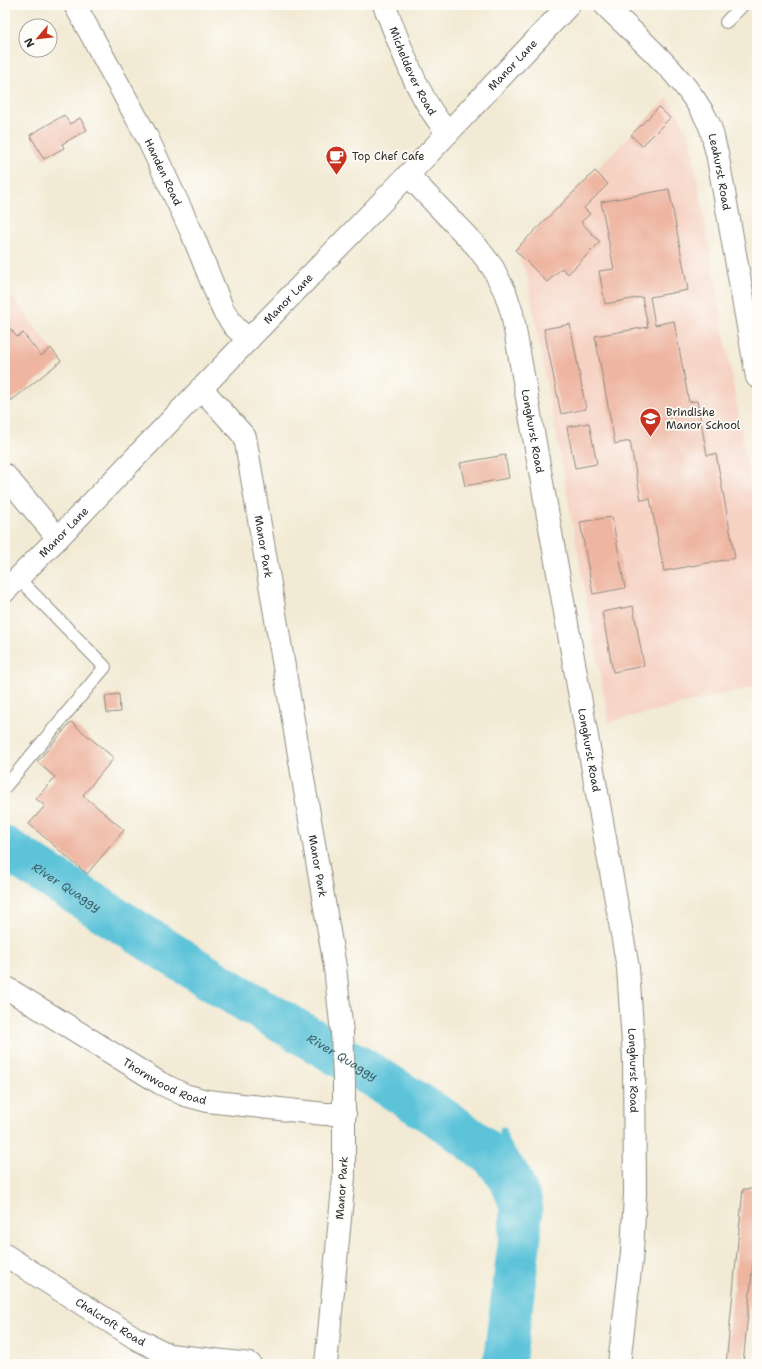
<svg xmlns="http://www.w3.org/2000/svg" width="762" height="1369" font-family="'Shantell Sans',sans-serif">
<style>
.built{fill:#f6d2c3}
.lines{fill:none;stroke-linecap:round;stroke-linejoin:round}
.stream{stroke:#5cc3d9;stroke-width:7}
.river{stroke:#5cc3d9;stroke-width:43}
.building{fill:#eeb5a0}
.lane-casing{stroke:#8e8a80;stroke-width:14}
.street-casing{stroke:#8e8a80;stroke-width:24}
.lane{stroke:#fff;stroke-width:12}
.street{stroke:#fff;stroke-width:22}
.labels{text-anchor:middle;dominant-baseline:central;stroke-width:3.5;stroke-linejoin:round;paint-order:stroke}
.street-label{font-size:11px;fill:#2b2b2b;stroke:#fdfcf7}
.poi-label{font-size:11px;fill:#2b2b2b;stroke:#fdfcf7;text-anchor:start}
.water-label{font-size:12px;font-style:italic;fill:#3c6068;stroke:#fdfcf7}
</style>
<rect width="100%" height="100%" fill="#fdfcf7"/>
<filter id="ink" filterUnits="userSpaceOnUse"><feTurbulence type="fractalNoise" baseFrequency=".025" numOctaves="2"/><feDisplacementMap in="SourceGraphic" scale="8" xChannelSelector="R" yChannelSelector="G"/><feConvolveMatrix kernelMatrix="1 2 1 2 8 2 1 2 1" color-interpolation-filters="sRGB"/></filter>
<filter id="wash" filterUnits="userSpaceOnUse"><feTurbulence type="fractalNoise" baseFrequency=".012" numOctaves="4" result="noise"/><feDisplacementMap in="SourceGraphic" scale="16" xChannelSelector="R" yChannelSelector="G"/><feGaussianBlur stdDeviation="0.9" result="paint"/><feColorMatrix in="noise" values="0 0 0 0 0 0 0 0 0 0 0 0 0 0 0 0 0 1.4 0 .05"/><feComposite in="paint" operator="in"/></filter>
<g filter="url(#wash)">
<rect width="100%" height="100%" fill="#f2ead4"/>
<g class="built">
<path d="M667,99l14,20 6,11 4,12 66,379v165l-148,36 -82,-447 -12,-25z"/>
<path d="M5,288l56,73 -56,44z"/>
</g>
<g class="lines">
<path class="stream" d="M503,1130l7,48"/>
<path class="river" id="s1" d="M5,848l220,140 149,88 79,50 40,30 17,22 11,26 -1,33 -16,127"/>
</g>
<g id="blocks">
<g class="building">
<path d="M659,107l11,11 -28,28 -11,-11z"/>
<path d="M64,115l6,9 10,-6 7,12 -25,14 2,4 -20,11 -14,-24z"/>
<path d="M595,171l13,13 -24,24 6,6 -9,8 19,20 -32,32 -6,-6 -15,14 -32,-32z"/>
<path d="M669,189l19,101 -38,7 5,28 19,-4 15,81 8,-1 10,54 9,-1 19,104 -71,13 -14,-72 -9,1 -11,-59 -15,3 -20,-108 53,-9 -6,-30 -37,7 -6,-33 15,-2 -13,-67z"/>
<path d="M5,322l12,15 6,-4 18,23 10,-8 10,13 -50,40 -6,-8z"/>
<path d="M570,324l16,85 -25,5 -17,-85z"/>
<path d="M589,423l8,41 -22,4 -8,-41z"/>
<path d="M505,455l4,23 -44,8 -5,-23z"/>
<path d="M612,517l13,71 -32,6 -13,-72z"/>
<path d="M633,606l11,60 -31,6 -11,-60z"/>
<path d="M119,694l1,18 -13,1 -2,-17z"/>
<path d="M71,722l43,36 -31,37 41,35 -37,44 -58,-50 16,-18 -9,-7 19,-22 -18,-15z"/>
<path d="M743,1189h14v33l-14,142h-17z"/>
</g>
</g>
</g>
<g filter="url(#ink)">
<use href="#blocks" fill-opacity="0" stroke="#8e8a80" stroke-width="1"/>
<g class="lines">
<defs>
<g id="lane">
<path d="M726,22l17,-17"/>
<path d="M5,787l100,-120 -87,-89"/>
</g>
<g id="street">
<path id="s2" d="M75,5l71,130 46,98 31,77 11,16 14,14"/>
<path id="s3" d="M384,5c18,43 33,93 64,128"/>
<path id="s4" d="M605,5c35,35 83,74 104,119 4,9 5,20 8,29l40,224"/>
<path id="s5" d="M408,175l69,72 16,21 12,24 7,21 116,655 6,90 1,135 -3,59 -13,112"/>
<path id="s6" d="M201,388l44,49 90,530 7,66 2,46v98l-18,187"/>
<path d="M5,475l53,63"/>
<path id="s7" d="M5,591l53,-53 190,-198 160,-165 161,-170"/>
<path id="s8" d="M5,987l155,96 25,12 22,6 118,13h20"/>
<path id="s9" d="M5,1255l132,84 32,16 81,9"/>
</g>
</defs>
<use href="#lane" class="lane-casing"/>
<use href="#street" class="street-casing"/>
<use href="#lane" class="lane"/>
<use href="#street" class="street"/>
</g>
</g>
<defs>
<symbol id="cafe-pin" viewBox="-11 -11 22 30"><path d="M0 17L-7.5 6A9.5 9.5 0 1 1 7.5 6Z" fill="#c8321e" stroke="#fdfcf7"/><path d="M-5.5-4.5H6V0H3Q3 3.5 0 3.5H-2.5Q-5.5 3.5-5.5 0ZM3-3.2v2h1.7v-2ZM-6 4.5H4V6H-6Z" fill="#fff"/></symbol>
<symbol id="school-pin" viewBox="-11 -11 22 30"><path d="M0 17L-7.5 6A9.5 9.5 0 1 1 7.5 6Z" fill="#c8321e" stroke="#fdfcf7"/><path d="M0-5L7-2L0 1L-7-2ZM-4 1L0 2.5L4 1V4Q0 6-4 4Z" fill="#fff"/></symbol>
</defs>
<g fill-rule="evenodd">
<use href="#cafe-pin" x="324" y="144" width="25" height="34"/>
<use href="#school-pin" x="638" y="406" width="25" height="34"/>
</g>
<g class="labels">
<g class="street-label">
<text stroke="none"><textPath href="#s7" startOffset="731">Manor Lane</textPath></text>
<text stroke="none"><textPath href="#s3" startOffset="72">Micheldever Road</textPath></text>
<text stroke="none"><textPath href="#s2" startOffset="189">Handen Road</textPath></text>
<text stroke="none"><textPath href="#s4" startOffset="208">Leahurst Road</textPath></text>
<text stroke="none"><textPath href="#s7" startOffset="407">Manor Lane</textPath></text>
<text stroke="none"><textPath href="#s5" startOffset="295">Longhurst Road</textPath></text>
<text stroke="none"><textPath href="#s7" startOffset="83">Manor Lane</textPath></text>
<text stroke="none"><textPath href="#s6" startOffset="177">Manor Park</textPath></text>
<text stroke="none"><textPath href="#s5" startOffset="619">Longhurst Road</textPath></text>
<text stroke="none"><textPath href="#s6" startOffset="501">Manor Park</textPath></text>
<text stroke="none"><textPath href="#s5" startOffset="943">Longhurst Road</textPath></text>
<text stroke="none"><textPath href="#s8" startOffset="186">Thornwood Road</textPath></text>
<text transform="translate(342 1188) rotate(-86)">Manor Park</text>
<text stroke="none"><textPath href="#s9" startOffset="125">Chalcroft Road</textPath></text>
</g>
<g class="poi-label">
<text x="352" y="156">Top Chef Cafe</text>
<text x="666" y="412">Brindishe<tspan x="666" dy="13">Manor School</tspan></text>
</g>
<g class="water-label">
<text stroke="none"><textPath href="#s1" startOffset="73">River Quaggy</textPath></text>
<text stroke="none"><textPath href="#s1" startOffset="397">River Quaggy</textPath></text>
</g>
</g>
<rect width="762" height="1369" fill="none" stroke="#fdfcf7" stroke-width="20"/>
<g transform="translate(38 38) rotate(242)"><circle r="19" fill="#fdfcf7" stroke="#a9a8a5"/>
<path d="M0-3L7 15L0 10L-7 15Z" fill="#c8321e"/>
<text y="-6" font-size="11" font-weight="bold" text-anchor="middle" fill="#2b2b2b">N</text>
</g>
</svg>
